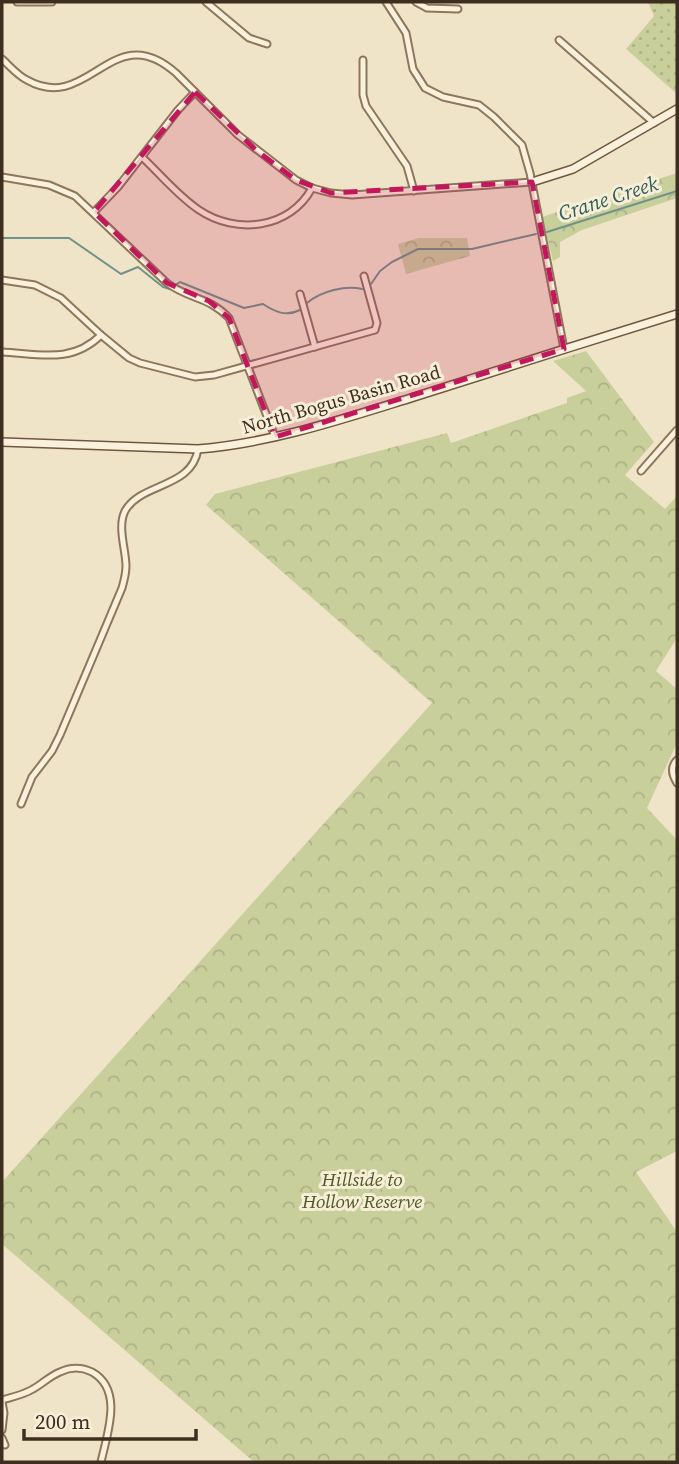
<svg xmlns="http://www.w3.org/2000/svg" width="679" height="1464" font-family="'Source Serif 4',serif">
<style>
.grass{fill:url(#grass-dots)}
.forest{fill:url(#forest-crowns)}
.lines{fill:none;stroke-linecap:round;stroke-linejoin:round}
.stream{stroke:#6f938a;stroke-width:2}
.street-casing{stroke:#8d765c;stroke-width:9}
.secondary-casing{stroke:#6f573f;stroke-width:10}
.street{stroke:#faf1dc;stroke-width:5}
.secondary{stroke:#faf1dc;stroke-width:7}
.marked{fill:#c2185b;fill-opacity:0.2;stroke:#c2185b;stroke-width:5;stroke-dasharray:14 9;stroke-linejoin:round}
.labels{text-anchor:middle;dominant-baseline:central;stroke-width:6;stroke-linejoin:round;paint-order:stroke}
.street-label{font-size:19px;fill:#3d2e20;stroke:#f7eed8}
.park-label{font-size:19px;font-style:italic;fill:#4d5a26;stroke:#f7eed8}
.water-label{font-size:21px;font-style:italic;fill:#2f5d5a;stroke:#f7eed8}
</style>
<defs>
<pattern id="grass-dots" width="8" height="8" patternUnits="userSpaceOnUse" patternTransform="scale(1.75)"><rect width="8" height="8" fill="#c9cf9b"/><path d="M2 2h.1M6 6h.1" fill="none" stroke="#aeb285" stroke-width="1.8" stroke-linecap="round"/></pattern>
<pattern id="forest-crowns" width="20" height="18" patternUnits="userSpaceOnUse" patternTransform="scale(1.75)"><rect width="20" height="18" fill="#c9cf9b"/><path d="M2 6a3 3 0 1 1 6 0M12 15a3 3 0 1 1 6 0" fill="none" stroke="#aeb285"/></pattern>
</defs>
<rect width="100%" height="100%" fill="#f0e4c8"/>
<path class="grass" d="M648,2h25l4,3v89l-51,-45 28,-33z"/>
<g class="forest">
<path d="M677,173v25l-95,32 -22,12v15l-7,4 -11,-44z"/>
<path d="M419,238h48l3,18 -64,18 -8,-30z"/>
<path d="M586,351l68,91 -29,33 40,34 12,-13v142l-21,33 21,18v54l-30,65 30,32v311l-41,21 41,60v230h-423l-252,-218v-62l430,-479 -226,-198 9,-11 232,-61 4,10 116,-40v-5l19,-7 -33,-30z"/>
</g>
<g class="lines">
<g class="stream">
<path d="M547,232l130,-41"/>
<path d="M2,238h67l52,36 17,-7 25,20 7,2"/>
<path d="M177,284l3,-2 64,26 19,-4c12,8 23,13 37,6"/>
<path d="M371,284l9,-13 12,-9 26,-13h54l64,-15"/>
<path d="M307,303c14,-12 39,-18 55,-14"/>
</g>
<defs>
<g id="street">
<path d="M17,2h35"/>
<path d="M206,2l43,36 18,6"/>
<path d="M386,2l20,31 7,36 12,19 18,9 36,8 15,12 28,28 8,28 34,176"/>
<path d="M416,2l11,6 31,1"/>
<path d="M559,40l95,83"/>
<path d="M2,59c8,7 15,16 25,21 62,35 85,-64 149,-7l62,62 58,45 16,8 19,5 21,2 180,-13"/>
<path d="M363,60v35l3,11 41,60 7,25"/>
<path d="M143,158c18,17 35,38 56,52 37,25 91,19 113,-22"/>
<path d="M2,177l47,8 26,11 92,87c23,17 41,13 62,35l46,119"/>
<path d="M94,212l24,-25 60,-77 17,-18"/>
<path d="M2,280l33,5 26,13 40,37 28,23 11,5 55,14 19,-2 161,-45 2,-7 -13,-47"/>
<path d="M300,294l15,53"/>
<path d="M2,352c37,2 70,12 99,-17"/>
<path d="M641,471l36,-41"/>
<path d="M677,760c-7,7 -5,15 0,23"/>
<path d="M21,804l11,-27 20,-26 8,-16 62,-147c2,-7 4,-14 4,-22 0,-16 -9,-39 -1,-55 16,-29 67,-22 73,-62"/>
<path d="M2,1400c10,-3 21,-5 31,-11 9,-5 17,-13 27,-17 10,-5 22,-5 32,0 32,18 15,62 9,90"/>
<path d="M2,1402l2,11 -2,17"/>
<path d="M2,1438l3,7"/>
</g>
<g id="secondary">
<path d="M532,182l41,-13 104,-60"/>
<path d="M2,442l196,7c74,-6 145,-30 216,-52 88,-28 175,-56 263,-83"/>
</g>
</defs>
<use href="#street" class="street-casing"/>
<use href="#secondary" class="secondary-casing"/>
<use href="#street" class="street"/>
<use href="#secondary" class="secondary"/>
</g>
<path class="marked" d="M195,92l62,59 39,29 35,13 201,-11 32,167 -289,88 -46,-119 -20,-17 -42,-18 -73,-71z"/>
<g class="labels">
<g class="street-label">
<text transform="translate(341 399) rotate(-16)">North Bogus Basin Road</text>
</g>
<g class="park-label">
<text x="362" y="1179">Hillside to<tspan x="362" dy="22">Hollow Reserve</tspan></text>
</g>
<g class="water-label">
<text transform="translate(608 198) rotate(-18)">Crane Creek</text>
</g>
</g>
<rect width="679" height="1464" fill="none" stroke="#3d2e20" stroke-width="7"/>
<path d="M24 1429v10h172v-10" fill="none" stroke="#3d2e20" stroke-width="3.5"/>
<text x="35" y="1429" font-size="21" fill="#3d2e20" stroke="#f7eed8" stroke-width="5" paint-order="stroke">200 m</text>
</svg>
